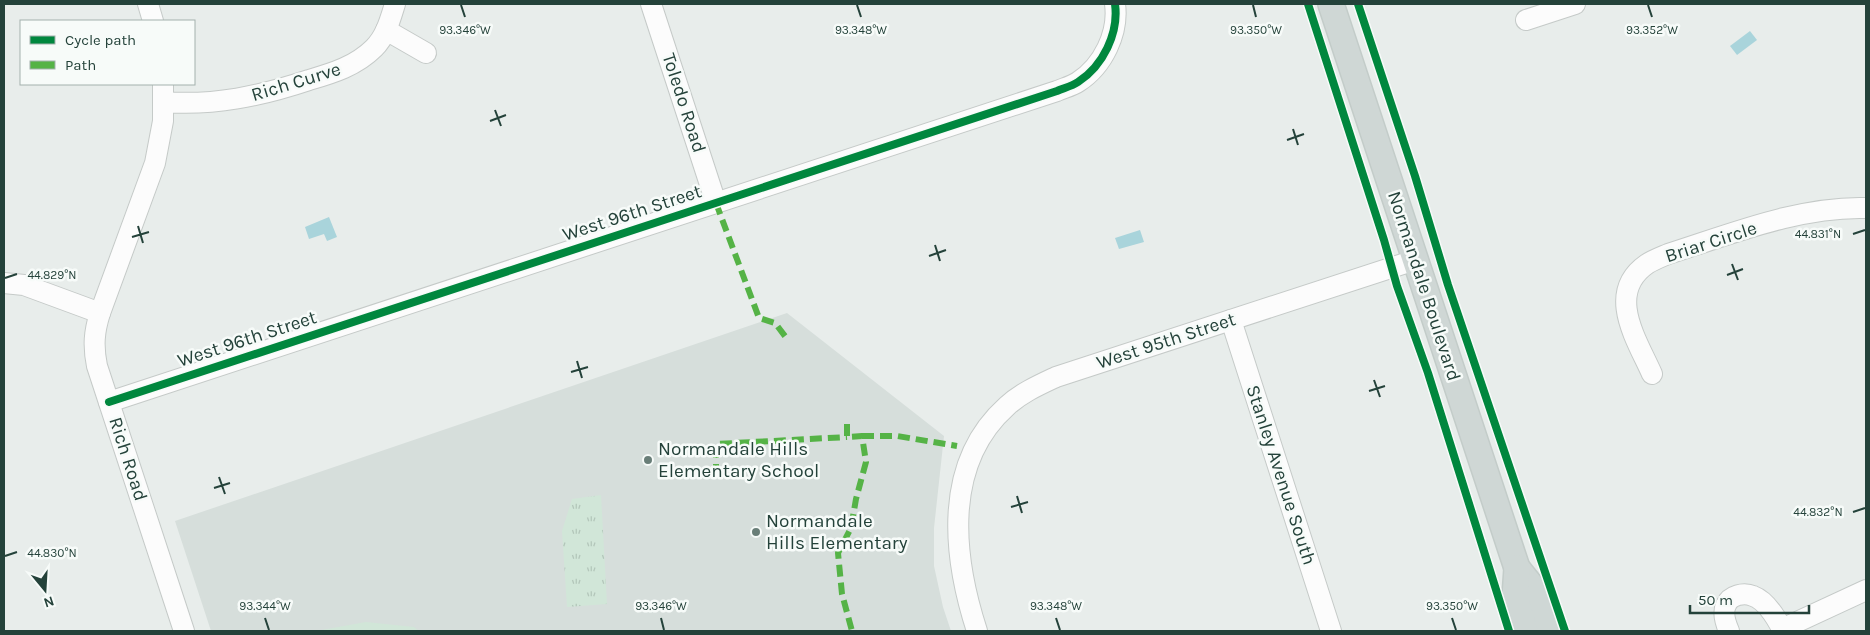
<svg xmlns="http://www.w3.org/2000/svg" width="1870" height="635" font-family="Karla,sans-serif">
<style>
.built{fill:#d6dedb}
.park{fill:url(#park-tufts)}
.garden{fill:#d1e6d8}
.water{fill:#a9d4db}
.lines{fill:none;stroke-linecap:round;stroke-linejoin:round}
.minor-casing{stroke:#c5cac8;stroke-width:22}
.major-casing{stroke:#c3ccc9;stroke-width:28}
.minor{stroke:#fcfcfc;stroke-width:20}
.major{stroke:#cfd7d5;stroke-width:25}
.quiet{stroke:#55b346;stroke-width:6;stroke-dasharray:12 6;stroke-linecap:butt}
.cycleway-casing{stroke:#f7fbf9;stroke-width:11}
.cycleway{stroke:#00873e;stroke-width:8}
.ticks{fill:none;stroke:#24423a;stroke-width:2}
.poi-dot{fill:#697e78;stroke:#f7fbf9;stroke-width:2}
.labels{text-anchor:middle;dominant-baseline:central;stroke-width:5;stroke-linejoin:round;paint-order:stroke}
.street-label{font-size:19px;fill:#24423a;stroke:#f7fbf9}
.poi-label{font-size:19px;fill:#24423a;stroke:#f7fbf9;text-anchor:start}
.ticks-label{font-size:12px;text-anchor:middle;fill:#24423a;stroke:#f7fbf9;stroke-width:5;stroke-linejoin:round;paint-order:stroke}
</style>
<defs>
<pattern id="park-tufts" width="24" height="20" patternUnits="userSpaceOnUse" patternTransform="scale(1.25)"><rect width="24" height="20" fill="#d1e6d8"/><path d="M3 7l-1-3M5 7V3M7 7l1-3M15 17l-1-3M17 17v-4M19 17l1-3" fill="none" stroke="#b3c6ba"/></pattern>
</defs>
<rect width="100%" height="100%" fill="#e8edeb"/>
<path class="built" d="M787,313l157,123 -10,92v38l9,41 8,24h-740l-36,-110z"/>
<path class="park" d="M601,495l6,109 -40,3 -5,-76 10,-32z"/>
<path class="garden" d="M366,622l48,5 5,4h-103z"/>
<g class="water">
<path d="M1750,31l7,9 -20,15 -7,-9z"/>
<path d="M329,217l8,20 -10,4 -3,-7 -15,5 -4,-12z"/>
<path d="M1140,230l4,12 -25,7 -4,-11z"/>
</g>
<g class="lines">
<defs>
<g id="minor">
<path d="M148,4l5,17"/>
<path d="M651,4l65,199"/>
<path d="M1526,20l49,-16"/>
<path d="M386,30l40,23"/>
<path d="M163,84v37l-8,42 -55,150c-6,19 -7,33 -3,53l87,265"/>
<path d="M163,102c51,4 98,-6 146,-22 24,-7 47,-14 65,-32 12,-12 16,-28 21,-44"/>
<path d="M4,283l20,2 76,28"/>
<path d="M1231,320l100,311"/>
<path d="M1652,374c-15,-34 -47,-81 -5,-110 6,-4 14,-7 21,-10 63,-20 132,-48 198,-46"/>
<path d="M109,402l948,-311c7,-3 15,-5 21,-9 25,-16 41,-49 37,-78"/>
<path d="M1782,629l84,-39"/>
<path d="M977,631c-24,-74 -35,-167 30,-225 14,-13 32,-21 49,-29l359,-117"/>
<path d="M1729,631c-3,-7 -7,-18 -3,-26 4,-10 18,-13 27,-9 14,5 24,23 30,35"/>
</g>
<g id="major">
<path d="M1331,4l186,564 20,25 13,38"/>
<path d="M1517,568l-2,29 10,34"/>
</g>
</defs>
<use href="#minor" class="minor-casing"/>
<use href="#major" class="major-casing"/>
<use href="#minor" class="minor"/>
<use href="#major" class="major"/>
<g class="quiet">
<path d="M716,203l43,115 16,5 13,17"/>
<path d="M847,424v13l15,-1 4,26 -10,37 -5,29 -13,25 4,41 10,37"/>
<path d="M862,436h35l60,10"/>
<path d="M716,476v-32l131,-7"/>
</g>
<defs>
<g id="cycleway">
<path d="M1308,4l76,236 13,46 31,87 81,258"/>
<path d="M1358,4l57,172 33,109 117,346"/>
<path d="M109,402l948,-311c7,-3 15,-5 21,-9 25,-16 41,-49 37,-78"/>
</g>
</defs>
<use href="#cycleway" class="cycleway-casing"/>
<use href="#cycleway" class="cycleway"/>
</g>
<path class="ticks" d="M461,5l4,12M857,5l4,12M1253,5l3,12M1648,5l4,12M495,110l6,16M490,121l16,-6M1293,129l5,16M1287,140l17,-6M138,226l5,17M1853,234l12,-4M132,237l17,-5M935,245l5,16M929,256l17,-6M1732,264l6,16M1727,275l16,-6M5,278l12,-4M577,361l5,17M571,372l17,-5M1374,380l6,17M1369,391l16,-5M219,477l6,17M214,488l16,-5M1017,496l5,17M1011,507l17,-5M1853,512l12,-4M5,556l12,-4M265,618l4,12M661,618l3,12M1056,618l4,12M1452,618l4,12"/>
<g class="poi-dot">
<circle cx="648" cy="460" r="5"/>
<circle cx="756" cy="532" r="5"/>
</g>
<g class="labels">
<g class="street-label">
<text transform="translate(296 82) rotate(-17)">Rich Curve</text>
<text transform="translate(684 103) rotate(72)">Toledo Road</text>
<text transform="translate(632 213) rotate(-18)">West 96th Street</text>
<text transform="translate(1711 242) rotate(-18)">Briar Circle</text>
<text transform="translate(1424 286) rotate(72)">Normandale Boulevard</text>
<text transform="translate(247 339) rotate(-18)">West 96th Street</text>
<text transform="translate(1166 341) rotate(-18)">West 95th Street</text>
<text transform="translate(128 459) rotate(72)">Rich Road</text>
<text transform="translate(1281 475) rotate(72)">Stanley Avenue South</text>
</g>
<g class="poi-label">
<text x="658" y="449">Normandale Hills<tspan x="658" dy="22">Elementary School</tspan></text>
<text x="766" y="521">Normandale<tspan x="766" dy="22">Hills Elementary</tspan></text>
</g>
</g>
<g class="ticks-label">
<text x="465" y="34">93.346°W</text>
<text x="861" y="34">93.348°W</text>
<text x="1256" y="34">93.350°W</text>
<text x="1652" y="34">93.352°W</text>
<text x="1818" y="238">44.831°N</text>
<text x="52" y="279">44.829°N</text>
<text x="1818" y="516">44.832°N</text>
<text x="52" y="557">44.830°N</text>
<text x="265" y="610">93.344°W</text>
<text x="661" y="610">93.346°W</text>
<text x="1056" y="610">93.348°W</text>
<text x="1452" y="610">93.350°W</text>
</g>
<rect width="1870" height="635" fill="none" stroke="#24423a" stroke-width="10"/>
<rect x="20" y="20" width="175" height="65" fill="#f7fbf9" stroke="#a3b1ad"/>
<rect x="30" y="36" width="25" height="8" fill="#00873e" stroke="#a3b1ad"/>
<text x="65" y="45" font-size="15" fill="#24423a">Cycle path</text>
<rect x="30" y="61" width="25" height="8" fill="#55b346" stroke="#a3b1ad"/>
<text x="65" y="70" font-size="15" fill="#24423a">Path</text>
<g transform="translate(45 590) rotate(162)" stroke="#f7fbf9" stroke-width="4" paint-order="stroke">
<path d="M0-4L9 19L0 12L-9 19Z" fill="#24423a"/>
<text y="-8" font-size="14" font-weight="bold" text-anchor="middle" fill="#24423a">N</text>
</g>
<path d="M1690 605v8h119v-8" fill="none" stroke="#24423a" stroke-width="2.5"/>
<text x="1698" y="605" font-size="15" fill="#24423a" stroke="#f7fbf9" stroke-width="4" paint-order="stroke">50 m</text>
</svg>
